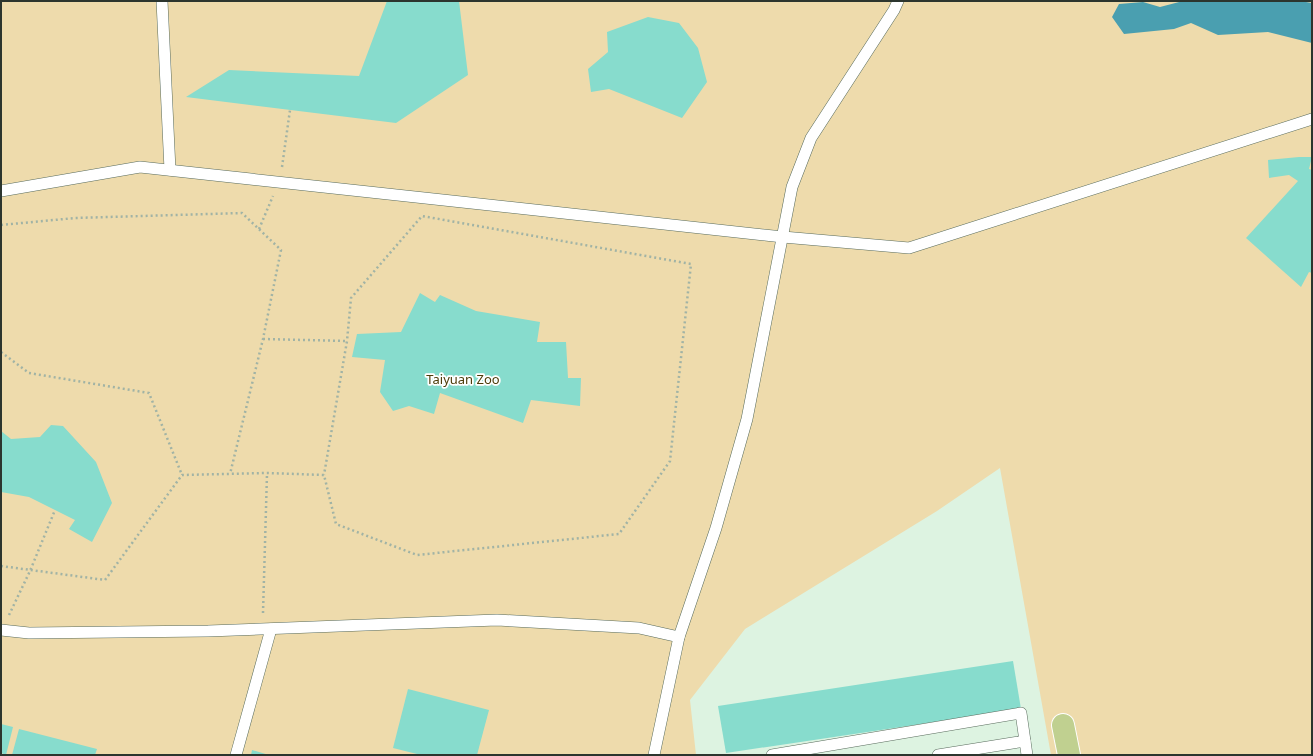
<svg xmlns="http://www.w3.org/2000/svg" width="1313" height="756" font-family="'Noto Sans',sans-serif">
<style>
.green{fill:#eedbac}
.water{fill:#4a9fb0}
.building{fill:#87dccd}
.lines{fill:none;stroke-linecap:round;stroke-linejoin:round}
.service-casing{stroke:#586b5c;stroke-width:12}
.trunk-casing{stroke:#fff;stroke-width:24}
.path{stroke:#a1b3a5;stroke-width:2.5;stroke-dasharray:2 3;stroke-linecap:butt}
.service{stroke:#fff;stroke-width:11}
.trunk{stroke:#c0d090;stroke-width:22}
.labels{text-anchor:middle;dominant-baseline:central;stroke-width:3.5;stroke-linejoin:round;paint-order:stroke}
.park-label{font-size:13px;fill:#4d3c09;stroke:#fff}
</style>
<rect width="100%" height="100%" fill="#ddf3e1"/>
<path class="green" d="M1,1h1311v754h-261l-51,-287 -63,43 -192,118 -55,71 6,55h-695z"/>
<path class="water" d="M1183,1h117l12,2v40l-44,-11 -50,3 -27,-12 -17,6 -50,5 -12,-17 7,-13 24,-2 17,5z"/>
<g class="building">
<path d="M387,1h72l9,74 -72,48 -210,-26 43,-27 130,6z"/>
<path d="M648,17l31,6 19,25 9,34 -25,36 -73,-29 -18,3 -3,-23 20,-17 -1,-20z"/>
<path d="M1299,157h13l-3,12 3,1v103l-3,-1 -8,15 -55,-49 52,-57 -9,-6 -20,3 -1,-18z"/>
<path d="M420,293l15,9 5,-7 36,16 64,11 -3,20h29l2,36h13l-1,28 -49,-6 -8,23 -83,-30 -6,21 -25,-8 -16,5 -13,-19 5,-32 -33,-3 5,-23 44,-2z"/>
<path d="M51,425l12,1 33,36 16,41 -20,39 -23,-13 6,-9 -46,-23 -28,-5v-61l10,8 29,-2z"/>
<path d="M1013,661l8,48 -295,44 -8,-47z"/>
<path d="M408,689l81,21 -12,45h-56l-28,-7z"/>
<path d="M1,724l12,3 -7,28 -5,-2z"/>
<path d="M19,729l78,20 -2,6h-83z"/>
<path d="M252,750l17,5h-18z"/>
</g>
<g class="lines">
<defs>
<g id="service">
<path d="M162,1l8,169"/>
<path d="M1,191l139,-24 643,70 126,11 403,-129"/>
<path d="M1,630l28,3 179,-2 289,-11 142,8 40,9"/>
<path d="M236,755l35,-126"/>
<path d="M654,755l25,-118 37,-109 31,-109 45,-232 19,-49 83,-128 4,-9"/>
<path d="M772,755l249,-42 6,42"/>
<path d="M938,755l87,-14"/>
</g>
<path id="trunk" d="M1063,725l6,30"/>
</defs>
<use href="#service" class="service-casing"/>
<use href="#trunk" class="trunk-casing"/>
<g class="path">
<path d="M282,167l8,-57"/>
<path d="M1,225l74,-7 167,-5 39,37 -18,89 -33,135"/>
<path d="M259,229l14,-33"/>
<path d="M263,339l84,2"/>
<path d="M1,352l28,21 120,20 33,82"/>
<path d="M1,566l104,14 77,-105 85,-2 57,2 12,49 81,31 202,-21 51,-73 21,-197 -269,-48 -71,82 -4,43 -23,134"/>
<path d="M263,613l4,-139"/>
<path d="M9,615l21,-44 25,-61"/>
</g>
<use href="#service" class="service"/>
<use href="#trunk" class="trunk"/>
</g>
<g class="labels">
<g class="park-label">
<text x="463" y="379">Taiyuan Zoo</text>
</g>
</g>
<rect width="1313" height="756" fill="none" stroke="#2c352e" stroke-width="4"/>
</svg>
